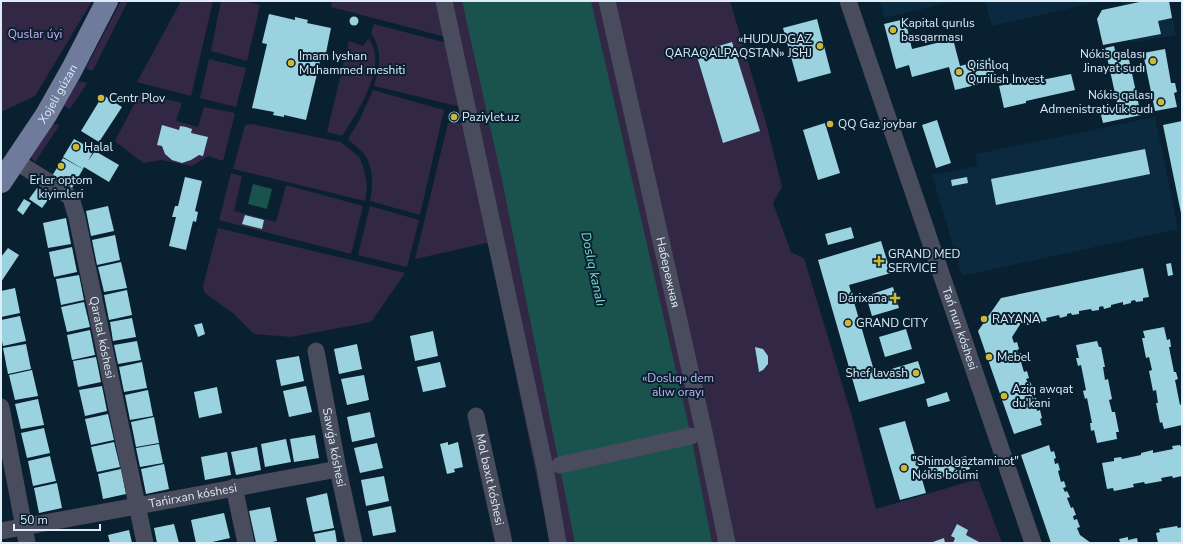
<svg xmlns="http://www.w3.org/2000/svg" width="1183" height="544" font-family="'Nunito Sans',sans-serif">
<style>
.built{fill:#0b2a3f}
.green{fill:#332746}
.water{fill:#1a534d}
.building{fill:#9bd2df}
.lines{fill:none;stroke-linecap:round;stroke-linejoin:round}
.minor{stroke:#484c5c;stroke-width:17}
.major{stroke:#707a9a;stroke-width:22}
.poi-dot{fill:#cfb837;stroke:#092031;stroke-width:1.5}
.labels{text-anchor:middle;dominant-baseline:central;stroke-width:4;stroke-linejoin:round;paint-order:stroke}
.poi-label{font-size:12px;fill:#ddecf7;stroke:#092031;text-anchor:start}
.park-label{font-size:12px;fill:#c8b2f0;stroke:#092031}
.street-label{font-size:12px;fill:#ddecf7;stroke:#092031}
.water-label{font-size:13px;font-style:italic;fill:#80dbcf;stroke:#092031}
</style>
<rect width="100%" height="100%" fill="#092031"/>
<g class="built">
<path d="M880,1h76l-72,17z"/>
<path d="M985,1h117l-110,25z"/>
<path d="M1122,1h47l7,34 -45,8z"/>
<path d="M1155,117l23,112 -216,47 -30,-101 45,-9 -1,-12z"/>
</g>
<g class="green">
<path d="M1,1h91l-57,95 -34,16z"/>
<path d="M121,1h7l-35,69h-3l-4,-2z"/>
<path d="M181,1h32l-22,95 -54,-14z"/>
<path d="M221,1h22l17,4 -13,56 -36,-10z"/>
<path d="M332,1h398l36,122 16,64 -9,16 18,49 13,6 49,162 23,89 102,-30 24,64h-452l-32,-157 -27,-144 -76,17 33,-136h17l-4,-17h-4l-83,-20c6,-20 9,-34 -3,-53l3,-9 73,19 -1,-6 -115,-30z"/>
<path d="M369,38c2,5 5,10 6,15 4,26 -19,62 -33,83l-15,-4 22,-91 14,5z"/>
<path d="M209,59l37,9 -10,39 -36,-9z"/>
<path d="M78,81l9,2 -17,26 -6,-3z"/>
<path d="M373,90l71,20 -24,105 -50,-14c3,-15 4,-34 -6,-47 -4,-5 -11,-10 -16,-15l11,-18z"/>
<path d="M140,93l42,10 -6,18 22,6 6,-20 31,6 -12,48 -15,-5 -16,10 -31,-6 -18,3 -28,-22z"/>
<path d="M57,124l2,2 -24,36 -4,-4 21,-33z"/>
<path d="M252,124l89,18 18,15 5,12 3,17 -2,15 -132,-32 12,-44z"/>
<path d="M231,173l11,3 -8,35 42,11 10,-37 77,21 -12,48 -132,-34z"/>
<path d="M370,206l49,14 -12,47 -49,-12z"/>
<path d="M218,228l187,45 -34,49 -80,15 -37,-3 -20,-20 -29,-21 -2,-7z"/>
</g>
<g class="water">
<path d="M462,1h129l100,435 21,107h-137l-73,-363z"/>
<path d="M253,184l19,5 -5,20 -19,-5z"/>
</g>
<g class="building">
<path d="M1144,1h25l3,17 -14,3 3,13 -58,11 -6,-26 5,-9z"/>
<path d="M269,14l26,6v-3l13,3 -1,3 24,5 -6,30 -4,-1 -15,63 -22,-5v2l-11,-2 1,-3 -22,-4 15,-64 -5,-1z"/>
<circle cx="354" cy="21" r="4.5"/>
<path d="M817,19l14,54 -33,9 -15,-54z"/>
<path d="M905,19l7,30 41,-10 7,27 30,-8 6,22 -41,10 -6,-23 -37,10 -3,-12 -13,4 -12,-45z"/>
<path d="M732,42l28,89 -37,12 -27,-90z"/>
<path d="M1114,46l3,12 11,-3 13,60 -38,8 -3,-12 18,-4 -13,-59z"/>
<path d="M1165,49l6,34h4l2,9 -3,1 3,14 -22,4 -12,-58z"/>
<path d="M1071,74l4,16 -49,11v2l-22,5 -5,-22 23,-5v3z"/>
<path d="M103,95l19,12 -23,35 -18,-11z"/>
<circle cx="454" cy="117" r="5.5"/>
<path d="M937,120l14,43 -15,5 -14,-43z"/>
<path d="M1182,121v92h-1l-18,-88z"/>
<path d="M825,123l15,50 -22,7 -15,-50z"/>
<path d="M162,125l17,5 1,-4 6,1 6,2 -1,4 17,4 -5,19 -4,-1 -8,5 -9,3 -10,-3 -7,-6 -3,-8 -5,-1z"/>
<path d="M74,139l20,11 -6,11 7,-10 24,14 -10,17 -25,-15 -1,2 -20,-12z"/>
<path d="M1145,149l5,25 -154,31 -5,-26z"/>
<path d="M63,158l20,11 -11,19 -20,-12z"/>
<path d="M185,177l17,4 -7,30 3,1 -2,10 -3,-1 -7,29 -17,-4 7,-29h-4l3,-11h3z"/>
<path d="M967,177l1,6 -16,3 -1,-6z"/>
<path d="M37,188l13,9 -8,11 -13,-9z"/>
<path d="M24,199l7,4 -8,12 -6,-5z"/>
<path d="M108,206l6,25 -23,5 -5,-25z"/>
<path d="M245,215l19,5 -2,9 -20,-5z"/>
<path d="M66,218l5,26 -23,4 -5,-25z"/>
<path d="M851,227l3,11 -26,7 -3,-11z"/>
<path d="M115,235l5,25 -23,5 -5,-25z"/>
<path d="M881,241l10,32 -42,12 26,89 43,-13 7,22 -66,19 -41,-142z"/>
<path d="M72,247l5,25 -23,5 -5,-25z"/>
<path d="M8,248l11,7 -18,27v-25z"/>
<path d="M121,262l6,26 -23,4 -6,-25z"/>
<path d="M1171,263l2,12 -5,1 -2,-12z"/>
<path d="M1143,268l6,29 -6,1v3l-7,1 -1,-2 -4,1v2l-8,2v-3l-12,3v2l-7,2 -1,-3 -4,1v3l-7,1 -1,-2 -12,2v3l-7,1 -1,-2 -4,1v2l-7,2 -1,-3 -13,3 1,3 -8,1 -1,-2 -4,1 1,2 -8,2 -1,-3 -5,1 -9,14 2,6 3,-1 2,7 -2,1 1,4 3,-1 2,8 -2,1 3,10 3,-1 2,7 -3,1 2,4 2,-1 3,6 -3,1 3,10 3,-1 3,8 -3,1 1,4 3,-1 2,8 -2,1 2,6 -28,9 -36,-103 23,-33z"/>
<path d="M79,275l5,25 -23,5 -5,-26z"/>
<path d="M893,287l6,21 -27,8 -6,-20z"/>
<path d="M15,288l5,25 -19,4v-26z"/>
<path d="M127,290l5,25 -23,5 -5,-25z"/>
<path d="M84,302l6,25 -23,5 -6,-25z"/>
<path d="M20,316l6,25 -23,5 -2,-9v-17z"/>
<path d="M132,318l4,19 -23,4 -3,-19z"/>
<path d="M202,323l3,11 -7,3 -4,-12z"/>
<path d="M1164,327l3,13 3,-1 1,8h-2l5,25h2l2,7 -3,1 5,25 2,-1v21l-18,4 -2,-7 -2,1 -4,-20h2l-2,-13 -3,1 -4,-20 3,-1 -3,-13 -3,1 -4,-20h3l-2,-7z"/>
<path d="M906,329l6,20 -27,8 -6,-20z"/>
<path d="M90,330l5,25 -23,5 -5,-25z"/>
<path d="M433,331l5,25 -23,5 -5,-25z"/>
<path d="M137,341l4,19 -23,4 -4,-19z"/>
<path d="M1097,341l2,6h2l4,20h-2l2,13 3,-1 4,20 -3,1 3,12h3l4,20h-3l1,7 -20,4 -3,-13 -3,1 -1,-8h2l-5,-25 -2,1 -2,-8 3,-1 -5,-25 -3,1 -2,-8h3l-3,-13z"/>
<path d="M26,344l5,25 -23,5 -5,-26z"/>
<path d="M357,344l5,25 -23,5 -5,-25z"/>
<path d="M755,347l8,2 5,7v8l-5,6 -4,2z"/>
<path d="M299,356l5,25 -23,5 -5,-26z"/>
<path d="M96,357l5,25 -23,5 -5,-26z"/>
<path d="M142,362l5,26 -23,4 -5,-25z"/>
<path d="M440,362l6,25 -23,5 -6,-25z"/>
<path d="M32,370l6,26 -23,4 -6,-25z"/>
<path d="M364,375l5,25 -22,5 -6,-26z"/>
<path d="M102,386l5,25 -22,5 -6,-26z"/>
<path d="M306,386l6,26 -23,5 -6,-26z"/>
<path d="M217,387l5,26 -23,5 -5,-26z"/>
<path d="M148,390l5,26 -23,4 -5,-25z"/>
<path d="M947,392l3,9 -22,6 -2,-8z"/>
<path d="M38,399l6,26 -23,4 -6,-25z"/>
<path d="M370,412l5,25 -23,5 -5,-25z"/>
<path d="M108,414l6,26 -23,5 -6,-26z"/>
<path d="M154,417l5,26 -23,4 -5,-25z"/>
<path d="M905,421l21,72 -26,7 -21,-72z"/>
<path d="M44,428l6,25 -23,5 -6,-25z"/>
<path d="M315,435l4,23 -25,4 -4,-23z"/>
<path d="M286,439l5,23 -26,5 -4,-23z"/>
<path d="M114,442l6,25 -23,5 -6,-25z"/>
<path d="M448,442v3l10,-3 5,25 -9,2 1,3 -8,2 -7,-30z"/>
<path d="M377,443l6,25 -23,5 -6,-25z"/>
<path d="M159,444l4,19 -23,4 -4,-19z"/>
<path d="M1049,445l2,7 3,-1 2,7 -2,1 1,5 3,-1 2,7 -2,1 3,11 3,-1 2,6 -3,1 2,4 2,-1 3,6 -3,1 4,10 2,-1 3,8 -3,1 1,4 3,-1 3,8 -3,1 3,7 11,8h-40l-30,-88z"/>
<path d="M1180,445l1,2h1v29l-9,2 -1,-2 -11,2 1,3 -17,3 -1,-2 -11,2 1,3 -20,4 -1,-3 -6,1 -5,-26 12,-2v-3l7,-1 1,2 19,-4v-2l12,-3v3l20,-4 -1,-3z"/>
<path d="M257,447l4,23 -25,5 -5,-23z"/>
<path d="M227,452l4,23 -26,5 -4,-23z"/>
<path d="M50,456l6,25 -23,5 -5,-25z"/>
<path d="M966,456l4,13 -38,12 -4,-14z"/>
<path d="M164,464l5,25 -23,5 -5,-25z"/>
<path d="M121,469l5,25 -23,5 -5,-25z"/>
<path d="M384,476l5,25 -23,5 -5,-26z"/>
<path d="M57,483l5,25 -23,5 -5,-25z"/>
<path d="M327,493l7,35 -21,4 -7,-34z"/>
<path d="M391,506l5,26 -23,4 -5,-25z"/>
<path d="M270,507l7,34 -9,2h-12l-7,-32z"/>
<path d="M224,513l6,25 -22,5h-12l-5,-23z"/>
<path d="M174,524l5,19h-22l-3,-15z"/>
<path d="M957,524l11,6 -2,5 15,8h-28l2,-5 -4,-2z"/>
<path d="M1177,526l1,2 4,-1v16h-24l-2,-10 4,-1 -1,-3z"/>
<path d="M129,530l3,13h-22l-2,-8z"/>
<path d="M335,530l2,13h-21l-2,-9z"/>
<path d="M1128,537v3l9,-2 1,5h-21l3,-1 -1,-3z"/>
<path d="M944,538l1,5h-15z"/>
</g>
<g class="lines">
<g class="minor">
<path d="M444,1l101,467 13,75"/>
<path id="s1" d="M607,1l97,431 23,111"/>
<path id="s2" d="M848,1l185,542"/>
<path id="s3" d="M15,161l45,28 11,9 6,20 68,325"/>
<path id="s4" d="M316,351l22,118 16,74"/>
<path d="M1,407l26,136"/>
<path id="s5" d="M476,416l28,127"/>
<path d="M560,465l131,-29"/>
<path d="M234,487l12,56"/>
<path id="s6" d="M1,531l337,-62"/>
</g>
<path class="major" id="s7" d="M1,182l45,-67 26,-46 35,-68"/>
</g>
<g class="poi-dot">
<circle cx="893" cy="30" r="4"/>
<circle cx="820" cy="46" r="4"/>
<circle cx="1153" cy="61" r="4"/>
<circle cx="291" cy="63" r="4"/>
<circle cx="959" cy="72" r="4"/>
<circle cx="101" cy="98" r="4"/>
<circle cx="1161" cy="102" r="4"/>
<circle cx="454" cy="117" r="4"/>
<circle cx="830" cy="124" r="4"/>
<circle cx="76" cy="147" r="4"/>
<circle cx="61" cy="166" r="4"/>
<path d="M877 255h4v4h4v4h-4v4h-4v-4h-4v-4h4z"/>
<path d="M893 292h4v4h4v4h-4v4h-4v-4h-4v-4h4z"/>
<circle cx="984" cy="319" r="4"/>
<circle cx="848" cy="323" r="4"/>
<circle cx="989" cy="357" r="4"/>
<circle cx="916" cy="373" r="4"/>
<circle cx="1004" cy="396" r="4"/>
<circle cx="904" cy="468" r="4"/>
</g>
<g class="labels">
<g class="poi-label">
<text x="901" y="23">Kapital qurılıs<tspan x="901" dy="14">basqarması</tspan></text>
<text x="812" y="39" text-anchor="end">«HUDUDGAZ<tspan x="812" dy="14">QARAQALPAQSTAN» JSHJ</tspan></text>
<text x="1145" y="54" text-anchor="end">Nókis qalası<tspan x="1145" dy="14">Jinayat sudı</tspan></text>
<text x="299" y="56">Imam Iyshan<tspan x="299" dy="14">Muhammed meshiti</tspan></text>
<text x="967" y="65">Qishloq<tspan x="967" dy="14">Qurilish Invest</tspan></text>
<text x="1153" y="95" text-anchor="end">Nókis qalası<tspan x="1153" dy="14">Admenistrativlik sudı</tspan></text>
<text x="109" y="98">Centr Plov</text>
<text x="462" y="117">Paziylet.uz</text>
<text x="838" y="124">QQ Gaz joybar</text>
<text x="84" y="147">Halal</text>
<text x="61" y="180" text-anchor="middle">Erler optom<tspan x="61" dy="14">kiyimleri</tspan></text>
<text x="888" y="254">GRAND MED<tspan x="888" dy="14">SERVICE</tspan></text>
<text x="887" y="298" text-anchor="end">Dárixana</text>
<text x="992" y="319">RAYANA</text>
<text x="856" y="323">GRAND CITY</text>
<text x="997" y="357">Mebel</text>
<text x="908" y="373" text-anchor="end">Shef lavash</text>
<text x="1012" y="389">Aziq awqat<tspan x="1012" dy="14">du'kani</tspan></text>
<text x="912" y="461">"Shimolgaztaminot"<tspan x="912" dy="14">Nókis bólimi</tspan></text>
</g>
<g class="park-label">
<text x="35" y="34">Quslar úyi</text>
<text x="678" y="378">«Doslıq» dem<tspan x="678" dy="14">alıw orayı</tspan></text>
</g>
<g class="street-label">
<text stroke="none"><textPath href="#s7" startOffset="105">Xojeli gúzarı</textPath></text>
<text stroke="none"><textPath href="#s1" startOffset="278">Набережная</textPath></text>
<text stroke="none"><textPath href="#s2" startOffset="346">Tań nurı kóshesi</textPath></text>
<text stroke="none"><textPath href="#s3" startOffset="210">Qaratal kóshesi</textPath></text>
<text stroke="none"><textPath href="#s4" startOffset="98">Sawǵa kóshesi</textPath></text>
<text stroke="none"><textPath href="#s5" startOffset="65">Mol baxıt kóshesi</textPath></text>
<text stroke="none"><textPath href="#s6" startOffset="195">Tańirxan kóshesi</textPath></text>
</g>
<g class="water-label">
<text transform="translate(593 269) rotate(78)">Doslıq kanalı</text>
</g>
</g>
<rect width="1183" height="544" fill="none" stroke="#ddecf7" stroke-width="4"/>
<path d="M14 524v6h86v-6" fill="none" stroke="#ddecf7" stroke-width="2"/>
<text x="20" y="524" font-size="12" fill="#ddecf7" stroke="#092031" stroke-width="3" paint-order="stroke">50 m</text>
</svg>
